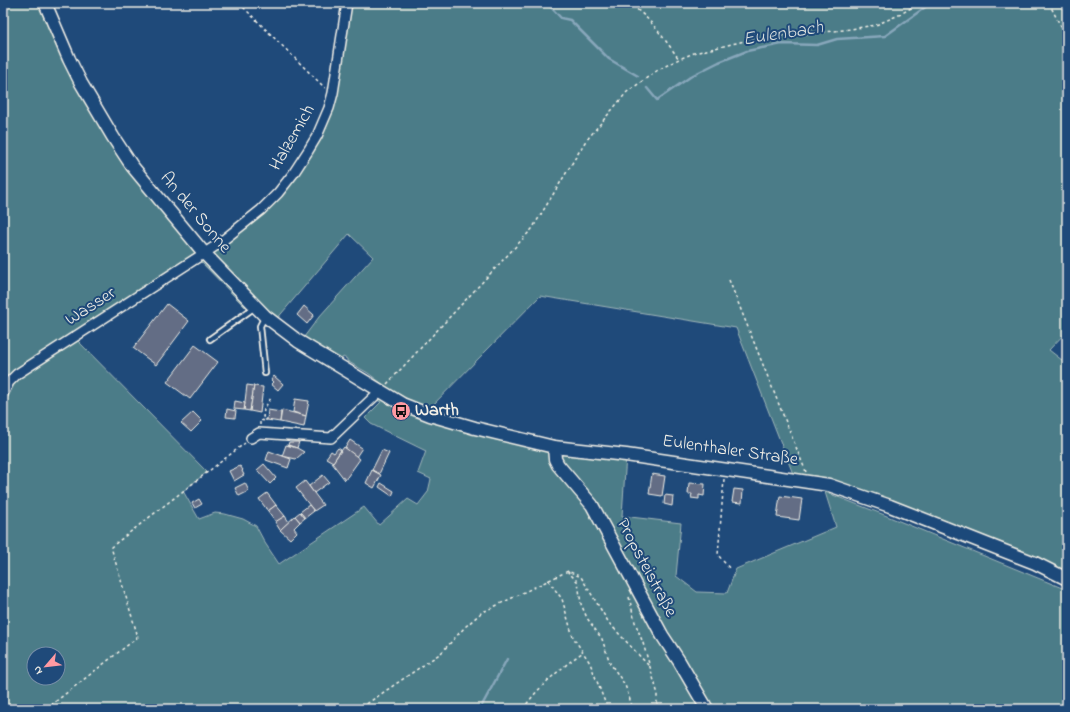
<svg xmlns="http://www.w3.org/2000/svg" width="1070" height="712" font-family="'Indie Flower',sans-serif">
<style>
.green{fill:#4b7c88;stroke:#a0b6b8;fill-rule:evenodd}
.lines{fill:none;stroke-linecap:round;stroke-linejoin:round}
.stream{stroke:#88a7bb;stroke-width:2.5}
.building{fill:#646d85;stroke:#f4f1e8}
.lane-casing{stroke:#f4f1e8;stroke-width:8}
.street-casing{stroke:#f4f1e8;stroke-width:12}
.secondary-casing{stroke:#f4f1e8;stroke-width:15}
.path{stroke:#f4f1e8;stroke-width:1.5;stroke-dasharray:3 3;stroke-linecap:butt}
.lane{stroke:#1f4a7a;stroke-width:4.5}
.street{stroke:#1f4a7a;stroke-width:9}
.secondary{stroke:#1f4a7a;stroke-width:12}
.labels{text-anchor:middle;dominant-baseline:central;stroke-width:4;stroke-linejoin:round;paint-order:stroke}
.street-label{font-size:18px;fill:#f4f1e8;stroke:#1f4a7a}
.poi-label{font-size:18px;font-weight:bold;fill:#f4f1e8;stroke:#1f4a7a;text-anchor:start}
.water-label{font-size:19px;font-style:italic;fill:#d9dedd;stroke:#1f4a7a}
</style>
<rect width="100%" height="100%" fill="#1f4a7a"/>
<filter id="ink" filterUnits="userSpaceOnUse"><feTurbulence type="fractalNoise" baseFrequency=".025" numOctaves="2"/><feDisplacementMap in="SourceGraphic" scale="8" xChannelSelector="R" yChannelSelector="G"/><feConvolveMatrix kernelMatrix="1 2 1 2 8 2 1 2 1" color-interpolation-filters="sRGB"/></filter>
<g filter="url(#ink)">
<path class="green" d="M3,3h42l68,134 91,116 74,-60 46,-71 23,-119h720v328l-18,19 18,14v215l-32,-16 -240,-84 -59,-151 -196,-32 -112,114 -39,-21 -21,-16 -21,-12v-2l-4,-2 -2,3 -9,-4 -28,-19 15,-20 54,-60 -24,-23 -73,86 -23,-20 -8,7 -46,-47 -121,81 129,131 -24,19 16,28 16,-6 10,1 18,5 13,7 9,17 14,21 85,-57 15,18 29,-26 10,6 10,-13 3,-13 -13,-6 8,-22 -55,-27 -6,-6 16,-16 -12,-6 11,-5 95,37 151,27 -4,61 59,7 -5,53 21,16 30,1 9,-24 100,-42 -11,-35 57,22 185,76v119h-1064zM34,654h24v24h-24z"/>
<g class="lines">
<g class="stream">
<path d="M547,3l14,15 9,2 39,39 29,17"/>
<path d="M647,88l10,12 36,-25 26,-13 28,-11 35,-7 35,1 20,-6 48,-3 46,-33"/>
<path d="M480,709l27,-50"/>
</g>
</g>
<g class="building">
<path d="M167,304l22,17 -33,44 -23,-17z"/>
<path d="M304,306l10,9 -7,9 -10,-9z"/>
<path d="M195,345l23,17 -28,37 -23,-17z"/>
<path d="M274,376l9,8 -5,6 -7,-6 2,-2 -2,-2z"/>
<path d="M247,385l7,1 -4,25 -6,-1z"/>
<path d="M254,386l9,1 -3,26 -10,-2z"/>
<path d="M295,399l14,2 -3,15 -13,-4z"/>
<path d="M235,401l10,2 -1,7 -10,-1z"/>
<path d="M227,409l9,2 -1,7 -9,-1z"/>
<path d="M268,410l13,2 -1,10 -13,-2z"/>
<path d="M282,410l24,6 -2,11 -24,-5z"/>
<path d="M193,412l9,9 -11,11 -10,-9z"/>
<path d="M350,440l12,8 -6,9 -11,-9z"/>
<path d="M289,442h10l-2,6 -9,-3z"/>
<path d="M286,445l11,3 7,4 -8,7 -14,-3z"/>
<path d="M344,447l16,12 -15,21 -13,-17z"/>
<path d="M338,448l3,2 -8,12 -7,-4 5,-7 3,2z"/>
<path d="M382,450l7,3 -10,21 -7,-4z"/>
<path d="M269,451l22,8 -3,9 -22,-8z"/>
<path d="M264,464l12,14 -6,6 -13,-14z"/>
<path d="M240,466l3,4 -1,1 2,4 -10,6 -5,-10z"/>
<path d="M372,470l9,5 -7,13 -8,-5z"/>
<path d="M652,474l13,2 -3,20 -13,-2z"/>
<path d="M323,475l6,7 -15,11 -5,-7z"/>
<path d="M305,481l18,24 -9,6 -18,-23z"/>
<path d="M245,483l4,8 -10,5 -4,-8z"/>
<path d="M381,483l13,8 -2,5 -13,-9z"/>
<path d="M689,483l16,1 -1,12 -5,-1v4l-8,-1 1,-4h-4z"/>
<path d="M734,489l9,1 -1,13 -10,-1z"/>
<path d="M267,493l9,12 -8,6 -9,-12z"/>
<path d="M665,495l8,1 -1,10 -8,-2z"/>
<path d="M780,496l22,3 -3,21 -22,-3z"/>
<path d="M199,499l3,5 -7,4 -3,-5z"/>
<path d="M276,505l9,11 -9,6 -8,-11z"/>
<path d="M309,505l5,6 -9,7 -5,-6z"/>
<path d="M300,512l5,6 -5,4 -5,-6z"/>
<path d="M285,516l4,6 -9,8 -5,-8z"/>
<path d="M295,516l5,6 -6,6 3,4 -7,7 -10,-9z"/>
</g>
<g class="lines">
<defs>
<g id="lane">
<path d="M210,339l45,-32"/>
<path d="M265,373l-5,-47 5,-10"/>
</g>
<g id="street">
<path d="M3,394l6,-12 8,-8 200,-129 44,-35 17,-17 15,-19 15,-23 9,-15 12,-28 4,-15 14,-90"/>
<path d="M251,438l8,-5 72,5 49,-47"/>
</g>
<g id="secondary">
<path d="M45,3l24,56 12,24 32,54 19,29 72,87 61,63 33,25 104,63 28,11 45,13 79,19 72,8 203,30 61,21 109,43 36,14 32,16"/>
<path d="M554,447l1,12 3,6 34,40 70,130 17,26 28,48"/>
</g>
</defs>
<use href="#lane" class="lane-casing"/>
<use href="#street" class="street-casing"/>
<use href="#secondary" class="secondary-casing"/>
<g class="path">
<path d="M239,3l86,85"/>
<path d="M627,3c21,11 38,37 52,56"/>
<path d="M1049,3l18,36"/>
<path d="M729,280l77,192"/>
<path d="M387,384l145,-155 53,-87 42,-50 31,-22 21,-11 15,-6 59,-14 91,-9 32,-5 25,-11 18,-11"/>
<path d="M266,421v-4h-3l1,-8 7,-11"/>
<path d="M260,425v-5l6,1"/>
<path d="M724,479l-6,76 12,14"/>
<path d="M567,571l11,11 3,22 6,14 15,21 8,24 15,22 8,24"/>
<path d="M548,580l14,19 11,38 17,26 16,42 3,4"/>
<path d="M629,597l6,25 8,21 14,48v18"/>
<path d="M46,709l92,-72 -27,-90 134,-104"/>
<path d="M356,709l9,-4 76,-52 24,-26 16,-14 87,-42 13,6 28,46 40,43"/>
<path d="M523,709c16,-23 37,-40 60,-57"/>
</g>
<use href="#lane" class="lane"/>
<use href="#street" class="street"/>
<use href="#secondary" class="secondary"/>
</g>
</g>
<defs>
<symbol id="bus-disc" viewBox="-11 -11 22 22"><circle r="9.5" fill="#ff9aa2" stroke="#1f4a7a"/><path d="M-5-6H5V4H4V6H2V4H-2V6H-4V4H-5ZM-3.5-4V0h7V-4ZM-3.5 1.2v1.5H-2V1.2ZM2 1.2v1.5H3.5V1.2Z" fill="#111"/></symbol>
</defs>
<g fill-rule="evenodd">
<use href="#bus-disc" x="390" y="400" width="22" height="22"/>
</g>
<g class="labels">
<g class="street-label">
<text transform="translate(293 138) rotate(-60)">Halzemich</text>
<text transform="translate(195 213) rotate(50)">An der Sonne</text>
<text transform="translate(91 307) rotate(-33)">Wasser</text>
<text transform="translate(730 451) rotate(8)">Eulenthaler Straße</text>
<text transform="translate(646 568) rotate(62)">Propsteistraße</text>
</g>
<g class="poi-label">
<text x="415" y="411">Warth</text>
</g>
<g class="water-label">
<text transform="translate(783 34) rotate(-9)">Eulenbach</text>
</g>
</g>
<rect width="1070" height="712" fill="none" stroke="#1f4a7a" stroke-width="16"/>
<rect x="8" y="8" width="1054" height="696" fill="none" stroke="#f4f1e8" stroke-width="1.5" filter="url(#ink)"/>
<g transform="translate(46 666) rotate(242)"><circle r="19" fill="#1f4a7a" stroke="#748da6"/>
<path d="M0-3L7 15L0 10L-7 15Z" fill="#ff9aa2"/>
<text y="-6" font-size="11" font-weight="bold" text-anchor="middle" fill="#f4f1e8">N</text>
</g>
</svg>
